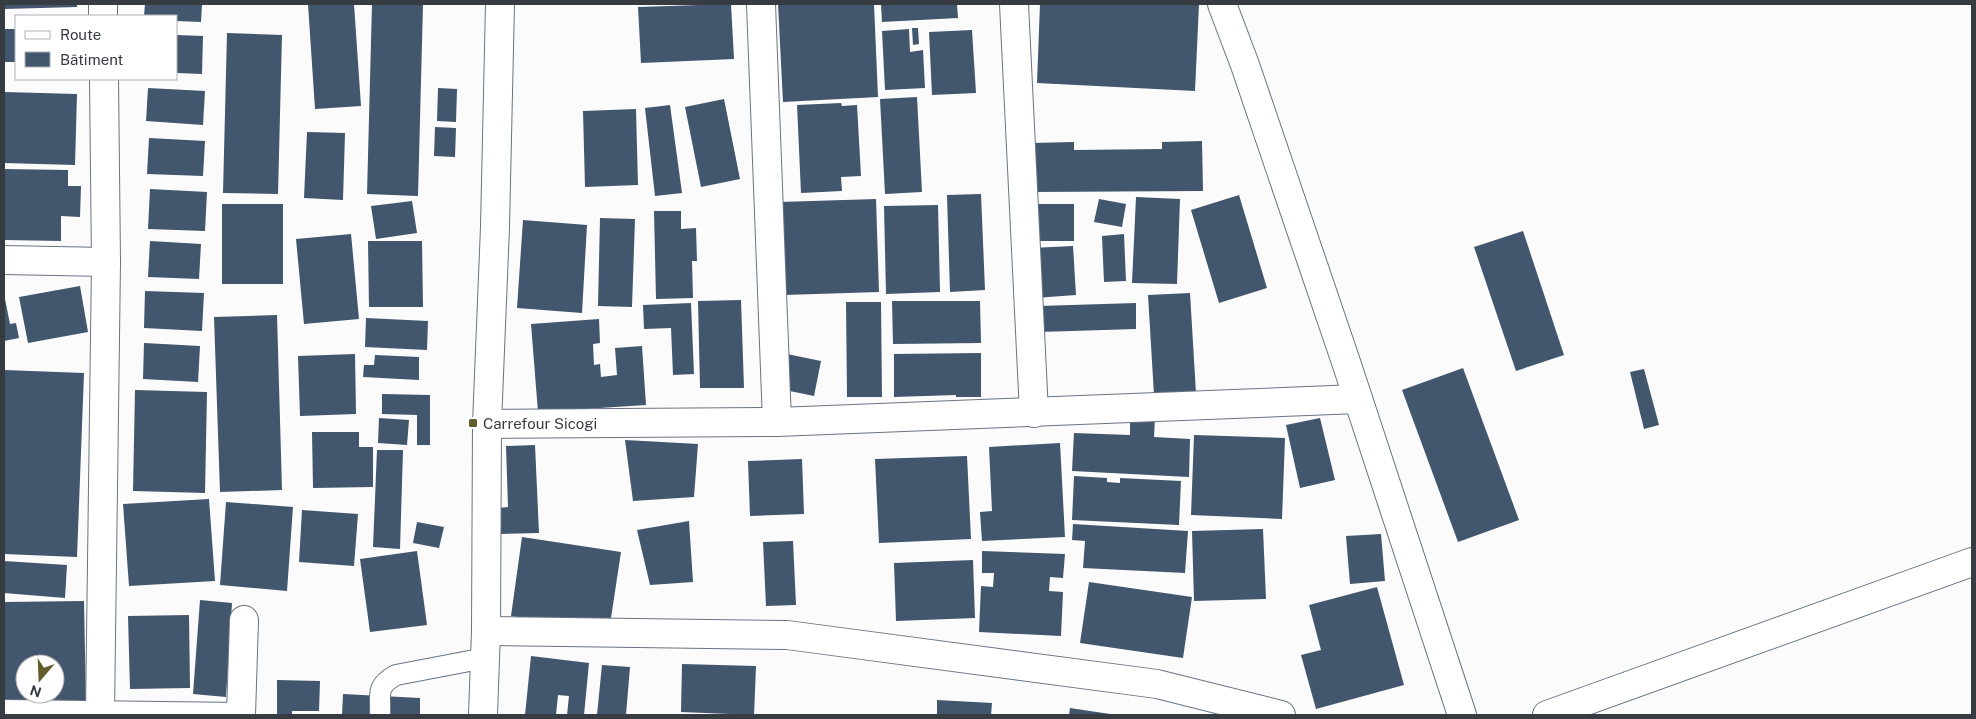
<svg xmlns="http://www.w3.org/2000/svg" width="1976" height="719" font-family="'Public Sans',sans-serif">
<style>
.building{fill:#42566e;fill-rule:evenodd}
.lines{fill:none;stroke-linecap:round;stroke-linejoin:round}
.lane-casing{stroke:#677483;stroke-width:22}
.street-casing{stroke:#677483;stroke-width:30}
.secondary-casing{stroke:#677483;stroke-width:30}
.lane{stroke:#fff;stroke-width:20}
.street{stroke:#fff;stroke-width:28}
.secondary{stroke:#fff;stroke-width:28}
.poi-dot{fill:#625e2b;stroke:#fff;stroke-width:2}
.labels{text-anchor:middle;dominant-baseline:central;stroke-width:5;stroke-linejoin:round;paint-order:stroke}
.poi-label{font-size:15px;fill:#373c43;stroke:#fff;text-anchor:start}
</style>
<rect width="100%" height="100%" fill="#fbfbfb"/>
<g class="building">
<path d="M4,4h73v3l-73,2z"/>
<path d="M145,4h57l-1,18 -25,-1v-5h-32z"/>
<path d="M308,4h46l7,102 -46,3z"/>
<path d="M372,4h51l-5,192 -51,-2z"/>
<path d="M731,4l3,55 -93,4 -3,-56z"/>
<path d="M778,4h96l4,93 -95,5z"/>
<path d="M881,4h76l1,14 -76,4z"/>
<path d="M1040,4h159l-4,87 -158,-8z"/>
<path d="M912,28h6l1,16 -6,1z"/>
<rect x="4" y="29" width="12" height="33"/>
<path d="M909,29l1,23 13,-2 2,38 -40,2 -3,-59z"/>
<path d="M972,30l4,63 -44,2 -3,-63z"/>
<path d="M227,33l55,2 -4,159 -55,-1z"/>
<path d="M176,35l27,1 -1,38 -26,-1z"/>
<path d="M148,88l57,3 -2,34 -57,-4z"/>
<path d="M438,88l19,1 -1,33 -19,-1z"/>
<path d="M4,92l73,2 -2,71 -71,-2z"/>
<path d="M917,97l5,95 -37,2 -5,-95z"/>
<path d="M724,99l16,80 -39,8 -16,-80z"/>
<path d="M841,103l1,3 15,-1 4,71 -20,1 1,14 -41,2 -4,-88z"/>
<path d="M670,105l12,88 -27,3 -10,-88z"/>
<path d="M636,109l2,76 -53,2 -2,-76z"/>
<path d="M435,127l21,1 -1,29 -21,-1z"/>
<path d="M307,132l38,1 -2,67 -39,-2z"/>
<path d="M149,138l56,3 -2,35 -56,-2z"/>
<path d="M1202,141l1,50 -171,1 -1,-49 43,-1v8l88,-1v-7z"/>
<path d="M4,169l64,1v16h13l-1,31 -19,-1v25l-57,-1z"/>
<path d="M150,189l57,3 -2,39 -57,-2z"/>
<path d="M981,194l4,96 -35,2 -3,-97z"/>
<path d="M1239,195l28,93 -48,15 -28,-93z"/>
<path d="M1136,197l44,2 -3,85 -45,-1z"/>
<path d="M876,199l3,93 -95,3 -4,-93z"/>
<path d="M1099,199l27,5 -4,23 -28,-5z"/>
<path d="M412,201l5,32 -41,6 -5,-33z"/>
<rect x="222" y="204" width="61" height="80"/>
<rect x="1038" y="204" width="36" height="37"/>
<path d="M938,205l2,87 -54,2 -2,-88z"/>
<path d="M654,211h27v18l15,-1 1,33h-5l1,37 -37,1z"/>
<path d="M600,218l35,1 -3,88 -34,-1z"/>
<path d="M523,220l64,5 -5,88 -65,-5z"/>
<path d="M1523,231l41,124 -48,16 -42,-124z"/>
<path d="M351,234l8,85 -55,5 -8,-85z"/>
<path d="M1124,234l2,47 -22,1 -2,-46z"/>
<path d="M150,241l51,3 -2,35 -51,-2z"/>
<path d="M368,241h54l1,66h-54z"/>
<path d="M1073,246l3,49 -41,3 -4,-50z"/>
<path d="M80,286l8,46 -60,11 -9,-46z"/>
<path d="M145,291l59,2 -2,38 -58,-3z"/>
<path d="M1190,293l6,100 -42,2 -6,-100z"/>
<path d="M4,294l6,30 6,-1 3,15 -15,3z"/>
<path d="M741,300l3,88h-44l-2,-87z"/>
<path d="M892,301h88l1,42 -88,1z"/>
<path d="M846,302h35l1,95h-35z"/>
<path d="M691,303l3,71 -21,1 -2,-47 -27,1 -1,-24z"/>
<path d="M1136,303v26l-97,3v-26z"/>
<path d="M277,315l5,175 -62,2 -6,-175z"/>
<path d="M366,318l62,3 -1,29 -62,-3z"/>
<path d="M599,319l1,24 -7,1 1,21 6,-1 1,13 16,-2 -2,-27 27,-2 4,59 -108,7 -7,-88z"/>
<path d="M144,343l56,3 -2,36 -55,-3z"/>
<path d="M981,353v44h-25v-2l-62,2v-43z"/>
<path d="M355,354l1,60 -56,2 -2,-60z"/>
<path d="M787,354l34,7 -7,35 -34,-7z"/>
<path d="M375,355l44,2v23l-56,-3 1,-12h10z"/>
<path d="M1463,368l56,152 -61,22 -56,-152z"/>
<path d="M1644,369l15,56 -15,4 -14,-57z"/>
<path d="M4,370l80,3 -7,184 -73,-3z"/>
<path d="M135,390l72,2 -2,101 -72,-2z"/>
<path d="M382,394l48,1v50h-13v-30l-35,-1z"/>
<path d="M1130,417l25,1 -1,19 36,2 -1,38 -117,-6 2,-38 56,2z"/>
<path d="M379,418l30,2 -2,25 -29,-2z"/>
<path d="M1320,418l15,62 -35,8 -14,-63z"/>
<path d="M312,432h47v15h14v40l-60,1z"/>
<path d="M1194,435l91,3 -3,81 -91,-4z"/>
<path d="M625,440l73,4 -4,53 -61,4z"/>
<path d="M1060,443l5,94 -83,4 -2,-29 12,-1 -3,-64z"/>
<path d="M535,445l4,88 -41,1v-26l10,-1 -2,-61z"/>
<path d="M377,450h26l-3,99 -27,-2z"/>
<path d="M967,456l4,83 -92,4 -4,-84z"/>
<path d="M802,459l2,55 -54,2 -2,-55z"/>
<path d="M1074,476l33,2v4l13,1v-5l61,3 -2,44 -107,-5z"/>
<path d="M209,499l6,82 -86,5 -6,-82z"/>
<path d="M226,502l67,5 -6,84 -67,-6z"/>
<path d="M302,510l56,4 -4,52 -55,-4z"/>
<path d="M689,521l4,61 -43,3 -13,-55z"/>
<path d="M417,522l27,5 -5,21 -26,-5z"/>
<path d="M1073,524l115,7 -3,42 -102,-5 2,-27 -13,-1z"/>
<path d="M1263,529l3,70 -72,2 -2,-70z"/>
<path d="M1381,534l4,47 -35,3 -4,-48z"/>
<path d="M522,537l99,15 -12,79 -98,-15z"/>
<path d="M793,541l3,64 -30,1 -3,-64z"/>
<path d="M417,551l10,74 -57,7 -10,-73z"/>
<path d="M982,551l83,3 -2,24 -13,-1 -1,14 14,1 -2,44 -82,-4 2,-46 12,1 1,-14h-12z"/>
<path d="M973,560l2,58 -79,3 -2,-58z"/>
<path d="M4,561l63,4 -2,33 -61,-5z"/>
<path d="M1089,582l103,15 -9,61 -103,-15z"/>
<path d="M1377,587l27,98 -88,24 -15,-54 20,-5 -12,-45z"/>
<path d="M200,600l32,3 -6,94 -33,-3z"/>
<path d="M84,601l2,104 -82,1v-104zM25,664h30v30h-30z"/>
<path d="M189,615l1,73 -60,1 -2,-73z"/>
<path d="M531,656l58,7 -5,52h-17l2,-19 -11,-1 -2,20h-31z"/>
<path d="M682,664l74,2 -2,49 -73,-3z"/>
<path d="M602,665l28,2 -4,48h-29z"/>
<path d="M277,680l43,1 -1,30h-27v4h-15z"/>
<path d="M343,694l77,4v17h-78z"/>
<path d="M937,700l55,3 -1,12h-54z"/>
<path d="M1070,708l40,6v1h-41z"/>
</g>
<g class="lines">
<defs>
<g id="lane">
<path d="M4,710l237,3"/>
<path d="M380,715c1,-22 -5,-28 16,-40l89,-17"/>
</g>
<g id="street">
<path d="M103,4v12"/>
<path d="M761,4l16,418"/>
<path d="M1014,4l20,409"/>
<path d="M1222,4l23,61 102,300 115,350"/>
<path d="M4,260l102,2"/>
<path d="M487,424l290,-2 581,-23"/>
<path d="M486,631l301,4 370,49 124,31"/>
<path d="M100,713l6,-451 -2,-183"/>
<path d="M241,715l3,-95"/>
<path d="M1547,715l425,-153"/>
</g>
<path id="secondary" d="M483,715l3,-84 1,-207 8,-197 5,-223"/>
</defs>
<use href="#lane" class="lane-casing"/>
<use href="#street" class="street-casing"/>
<use href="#secondary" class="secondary-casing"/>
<use href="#lane" class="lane"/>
<use href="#street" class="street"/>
<use href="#secondary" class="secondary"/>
</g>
<rect class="poi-dot" x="468" y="418" width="10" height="10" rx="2.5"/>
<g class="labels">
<g class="poi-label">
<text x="483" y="423">Carrefour Sicogi</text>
</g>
</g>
<rect width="1976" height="719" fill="none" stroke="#373c43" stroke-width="10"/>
<rect x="15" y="15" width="162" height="65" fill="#ffffff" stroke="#afb1b4"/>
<rect x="25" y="31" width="25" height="8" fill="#ffffff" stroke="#afb1b4"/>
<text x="60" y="40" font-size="15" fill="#373c43">Route</text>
<rect x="25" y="52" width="25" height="15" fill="#42566e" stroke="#afb1b4"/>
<text x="60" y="65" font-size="15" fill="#373c43">Bâtiment</text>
<g transform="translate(40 679) rotate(199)"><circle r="24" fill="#ffffff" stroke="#afb1b4"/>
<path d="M0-4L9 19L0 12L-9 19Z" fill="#625e2b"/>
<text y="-8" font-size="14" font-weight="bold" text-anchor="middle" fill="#373c43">N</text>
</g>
</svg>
